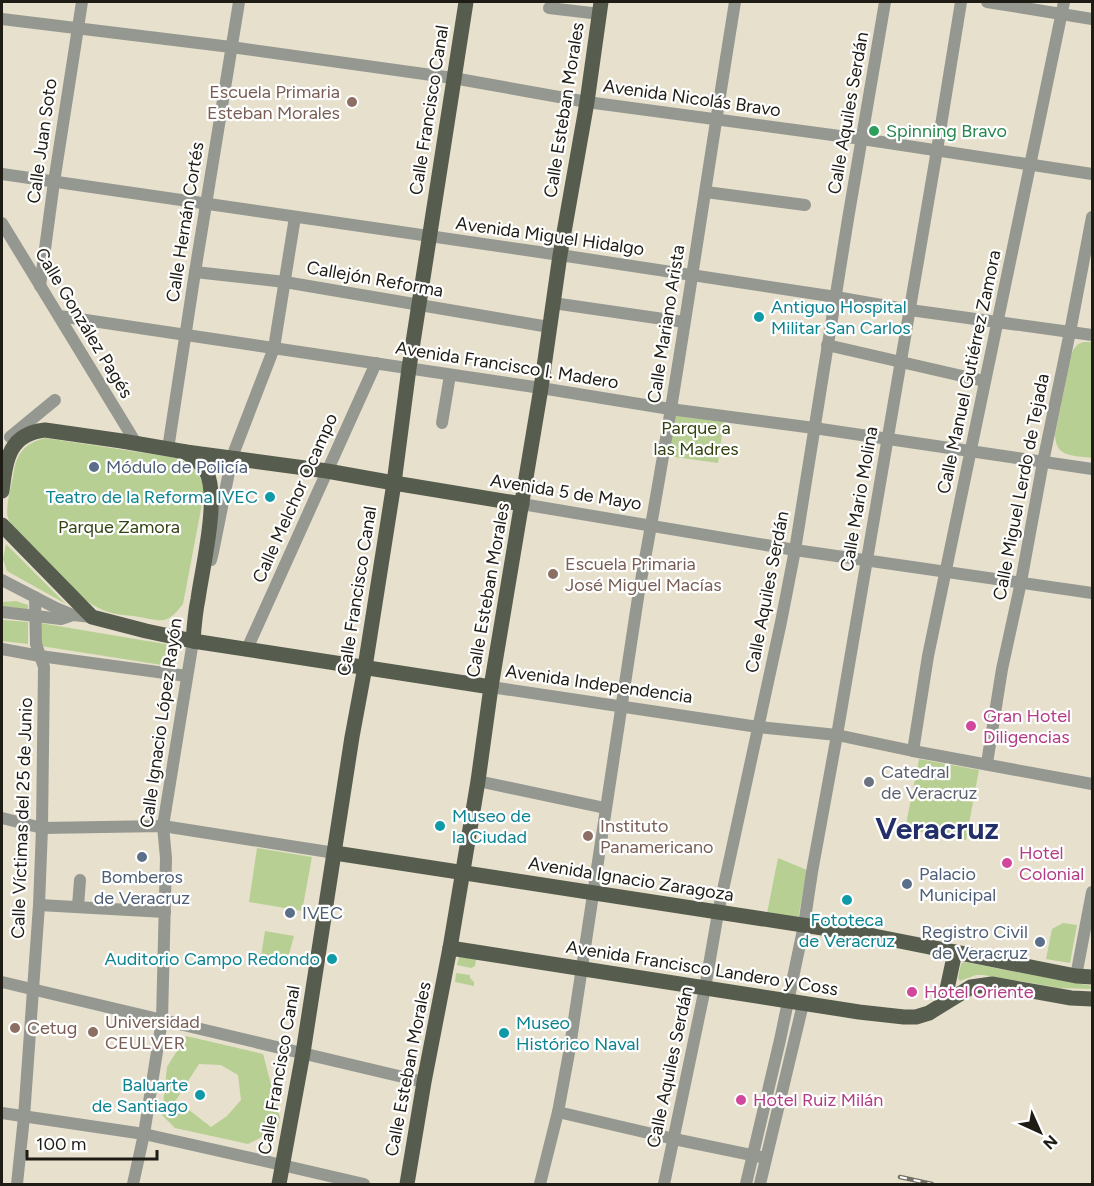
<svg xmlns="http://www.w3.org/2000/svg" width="1094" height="1186" font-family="Figtree,sans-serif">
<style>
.green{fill:#b8cf93;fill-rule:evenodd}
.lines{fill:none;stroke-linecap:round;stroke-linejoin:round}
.minor{stroke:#959890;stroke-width:12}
.major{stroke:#575d4e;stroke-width:15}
.rail-casing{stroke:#747063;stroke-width:4.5}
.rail{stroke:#fff;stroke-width:2;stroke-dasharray:7;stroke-linecap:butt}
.education-dot{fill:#8d6e63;stroke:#fff;stroke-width:2}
.leisure-dot{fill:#2e9e5b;stroke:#fff;stroke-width:2}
.culture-dot{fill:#0f9aa8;stroke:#fff;stroke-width:2}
.service-dot{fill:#5c6f8a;stroke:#fff;stroke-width:2}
.hotel-dot{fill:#d1479c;stroke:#fff;stroke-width:2}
.worship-dot{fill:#6b7280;stroke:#fff;stroke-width:2}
.labels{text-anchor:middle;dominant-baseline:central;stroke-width:4.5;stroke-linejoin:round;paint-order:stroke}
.education-label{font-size:18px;fill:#785e54;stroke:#fff;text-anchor:start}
.street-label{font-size:18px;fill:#1e1c14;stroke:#fff}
.leisure-label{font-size:18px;fill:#27864d;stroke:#fff;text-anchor:start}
.culture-label{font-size:18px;fill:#0d838f;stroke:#fff;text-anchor:start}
.park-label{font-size:18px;fill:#334311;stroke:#fff}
.service-label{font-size:18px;fill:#4e5e75;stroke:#fff;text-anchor:start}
.hotel-label{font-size:18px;fill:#b23c85;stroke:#fff;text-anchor:start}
.worship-label{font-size:18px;fill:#5b616d;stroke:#fff;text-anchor:start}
.town-label{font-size:30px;font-weight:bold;fill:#232f68;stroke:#fff}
</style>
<rect width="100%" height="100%" fill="#e7e0cc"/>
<g class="green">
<path d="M1083,342h9v116c-19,-3 -36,0 -37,-23l16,-79c2,-7 5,-12 12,-14z"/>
<path d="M674,414l50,7 -6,42 -50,-7z"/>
<path d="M45,438l133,20c14,7 21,15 27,30l-22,116c-16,21 -20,17 -44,13 -11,-2 -25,-2 -36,-7 -23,-9 -45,-36 -63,-54 -11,-11 -26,-22 -32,-38 -3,-9 3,-31 5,-41 3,-23 10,-33 32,-39z"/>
<path d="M6,544l60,60 -59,-33 -4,-12z"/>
<path d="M16,601l12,4v6l-26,-4 1,-5z"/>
<path d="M3,620l25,2v22l-26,-3v-20z"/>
<path d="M40,623l131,22 -3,21 -127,-20z"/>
<path d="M919,759l60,11 -13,70 -61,-11z"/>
<path d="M257,848l55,9 -10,54 -53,-9z"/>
<path d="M778,858l29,12 -9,49 -31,-6z"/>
<path d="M1063,923l14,2 -7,38 -24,-4 6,-30z"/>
<path d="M265,931l29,5 -7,26 -26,-6z"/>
<path d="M459,957l17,2 -1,7 -4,2 -14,-3z"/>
<path d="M964,962l128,24v3l-32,-1 -77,-13h-7l-16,6 -2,-3 3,-14z"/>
<path d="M456,973l14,2v3l4,4v4l-19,-4z"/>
<path d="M186,1036l77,18 17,64 -2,11 -30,15 -73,-16 -13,-13 5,-48zM199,1064l22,1 17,10 3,25 -14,16 -16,11 -35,-27z"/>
</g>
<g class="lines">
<g class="minor">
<path d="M987,2l105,17"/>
<path d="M549,8l51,6"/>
<path d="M2,19l229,28 222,31 134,24 275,37 230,35"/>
<path d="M2,174l558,81 276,42 74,13 182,25"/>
<path d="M706,192l99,13"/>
<path d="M2,223l134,220"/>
<path d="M195,272l90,10 264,45"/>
<path d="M40,286l14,-104 28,-180"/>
<path d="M553,303l131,19"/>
<path d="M59,316l482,72 129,21 144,19 278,41"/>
<path d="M827,345l157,36"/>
<path d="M442,423l8,-48"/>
<path d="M10,437l45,-37"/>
<path d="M168,449l27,-177 44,-270"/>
<path d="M522,504l273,46 297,43"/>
<path d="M211,560l2,-8 19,-95 42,-109 21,-131"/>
<path d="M2,580l54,28 17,7 19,2"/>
<path d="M2,612l59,7 12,-4"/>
<path d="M2,649l38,7 147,20"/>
<path d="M247,649l129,-286"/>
<path d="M491,687l267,40 79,8 76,16 179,33"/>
<path d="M913,751l15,-95 136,-654"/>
<path d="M987,763l15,-94 19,-87 22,-120 27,-130 22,-115"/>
<path d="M478,781l127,27"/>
<path d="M2,818l40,10 121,-2 172,27"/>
<path d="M39,905l126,7"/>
<path d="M78,906l2,-26"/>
<path d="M1076,976l16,-84"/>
<path d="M2,982l422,100"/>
<path d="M558,1112l116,27 92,19"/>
<path d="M2,1113l142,21 138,31 82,19"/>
<path d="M17,1184l7,-67 15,-212 3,-77 2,-161 -8,-23 -1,-47"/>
<path d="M133,1184l11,-50 18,-114 4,-162 -3,-32 30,-185"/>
<path d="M540,1184l18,-72 11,-59 70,-462c37,-196 64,-393 96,-589"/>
<path d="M664,1184l41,-196 13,-75 63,-291 14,-72 53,-331 37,-217"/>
<path d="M746,1184l34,-144 24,-115 8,-53 25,-137 100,-585 24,-148"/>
<path d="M760,1184l43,-180"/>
</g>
<g class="major">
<path d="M186,452c7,6 15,11 20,19 14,26 -4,98 -8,128 -3,14 -4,28 -5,42"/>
<path d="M2,491c4,-30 6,-57 43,-61l77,11 64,11 141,19 67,12 128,21"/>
<path d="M2,525l90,92 54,14 47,10 298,46"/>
<path d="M335,853l539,83 202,40 16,1"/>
<path d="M450,948l409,64 45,5h12l13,-4 42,-26 21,-3 79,14 21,1"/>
<path d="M944,1003l11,-51"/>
<path d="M279,1184l24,-131 49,-316 13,-70 29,-184 15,-115 57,-366"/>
<path d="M407,1184l17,-102 26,-134 28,-167 13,-94 50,-299 19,-133 27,-153 14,-100"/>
</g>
<defs>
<path id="rail" d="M900,1177l32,7"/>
</defs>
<use href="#rail" class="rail-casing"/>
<use href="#rail" class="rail"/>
</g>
<g class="education-dot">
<circle cx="352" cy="102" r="6"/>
<circle cx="553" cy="574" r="6"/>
<circle cx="588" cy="836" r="6"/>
<circle cx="15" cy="1028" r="6"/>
<circle cx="93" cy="1032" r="6"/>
</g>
<circle class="leisure-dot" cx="874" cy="131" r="6"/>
<g class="culture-dot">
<circle cx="759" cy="317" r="6"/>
<circle cx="270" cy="497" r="6"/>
<circle cx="440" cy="826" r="6"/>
<circle cx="847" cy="900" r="6"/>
<circle cx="332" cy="959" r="6"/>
<circle cx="504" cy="1033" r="6"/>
<circle cx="200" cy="1095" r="6"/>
</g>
<g class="service-dot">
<circle cx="94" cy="467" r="6"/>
<circle cx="142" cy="857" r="6"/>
<circle cx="907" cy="884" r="6"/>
<circle cx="290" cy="913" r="6"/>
<circle cx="1040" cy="942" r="6"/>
</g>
<g class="hotel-dot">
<circle cx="971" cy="726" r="6"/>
<circle cx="1007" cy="863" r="6"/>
<circle cx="912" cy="992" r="6"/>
<circle cx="741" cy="1100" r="6"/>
</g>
<circle class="worship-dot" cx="869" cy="782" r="6"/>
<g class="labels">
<g class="education-label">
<text x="340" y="92" text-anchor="end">Escuela Primaria<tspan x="340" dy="21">Esteban Morales</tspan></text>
<text x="565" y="564">Escuela Primaria<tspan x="565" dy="21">José Miguel Macías</tspan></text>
<text x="600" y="826">Instituto<tspan x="600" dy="21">Panamericano</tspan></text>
<text x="105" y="1022">Universidad<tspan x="105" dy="21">CEULVER</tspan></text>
<text x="27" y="1028">Cetug</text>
</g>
<g class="street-label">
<text transform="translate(692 98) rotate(8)">Avenida Nicolás Bravo</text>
<text transform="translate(429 110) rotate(-81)">Calle Francisco Canal</text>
<text transform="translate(564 110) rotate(-81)">Calle Esteban Morales</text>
<text transform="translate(848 113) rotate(-80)">Calle Aquiles Serdán</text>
<text transform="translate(42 141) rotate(-82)">Calle Juan Soto</text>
<text transform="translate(185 222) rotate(-81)">Calle Hernán Cortés</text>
<text transform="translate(550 236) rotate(8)">Avenida Miguel Hidalgo</text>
<text transform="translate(375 279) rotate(10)">Callejón Reforma</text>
<text transform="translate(84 323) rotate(59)">Calle González Pagés</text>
<text transform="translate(666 324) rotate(-81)">Calle Mariano Arista</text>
<text transform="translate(507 365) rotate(9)">Avenida Francisco I. Madero</text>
<text transform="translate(969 372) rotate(-78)">Calle Manuel Gutiérrez Zamora</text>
<text transform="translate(1021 487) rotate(-79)">Calle Miguel Lerdo de Tejada</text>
<text transform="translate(566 492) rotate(9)">Avenida 5 de Mayo</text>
<text transform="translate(295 498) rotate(-66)">Calle Melchor Ocampo</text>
<text transform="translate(859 499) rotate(-80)">Calle Mario Molina</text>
<text transform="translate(488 590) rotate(-80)">Calle Esteban Morales</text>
<text transform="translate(357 591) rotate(-81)">Calle Francisco Canal</text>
<text transform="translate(767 592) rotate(-79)">Calle Aquiles Serdán</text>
<text transform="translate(599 684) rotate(8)">Avenida Independencia</text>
<text transform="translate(161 723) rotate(-82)">Calle Ignacio López Rayón</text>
<text transform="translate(22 818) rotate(-88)">Calle Víctimas del 25 de Junio</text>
<text transform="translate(631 879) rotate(9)">Avenida Ignacio Zaragoza</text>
<text transform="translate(702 968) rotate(9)">Avenida Francisco Landero y Coss</text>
<text transform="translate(670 1067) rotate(-78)">Calle Aquiles Serdán</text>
<text transform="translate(408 1069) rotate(-79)">Calle Esteban Morales</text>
<text transform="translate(279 1070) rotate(-80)">Calle Francisco Canal</text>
</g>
<g class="leisure-label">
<text x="886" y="131">Spinning Bravo</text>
</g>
<g class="culture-label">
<text x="771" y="307">Antiguo Hospital<tspan x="771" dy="21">Militar San Carlos</tspan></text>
<text x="258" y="497" text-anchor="end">Teatro de la Reforma IVEC</text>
<text x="452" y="816">Museo de<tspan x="452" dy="21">la Ciudad</tspan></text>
<text x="847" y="920" text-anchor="middle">Fototeca<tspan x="847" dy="21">de Veracruz</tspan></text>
<text x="320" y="959" text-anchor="end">Auditorio Campo Redondo</text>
<text x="516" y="1023">Museo<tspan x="516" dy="21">Histórico Naval</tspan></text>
<text x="188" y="1085" text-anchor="end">Baluarte<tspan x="188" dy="21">de Santiago</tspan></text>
</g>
<g class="park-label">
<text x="696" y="428">Parque a<tspan x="696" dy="21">las Madres</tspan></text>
<text x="119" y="527">Parque Zamora</text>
</g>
<g class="service-label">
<text x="106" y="467">Módulo de Policía</text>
<text x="919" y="874">Palacio<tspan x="919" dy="21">Municipal</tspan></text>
<text x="142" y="877" text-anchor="middle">Bomberos<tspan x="142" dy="21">de Veracruz</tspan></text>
<text x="302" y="913">IVEC</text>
<text x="1028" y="932" text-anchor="end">Registro Civil<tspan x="1028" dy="21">de Veracruz</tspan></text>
</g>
<g class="hotel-label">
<text x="983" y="716">Gran Hotel<tspan x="983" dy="21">Diligencias</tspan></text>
<text x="1019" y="853">Hotel<tspan x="1019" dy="21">Colonial</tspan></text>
<text x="924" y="992">Hotel Oriente</text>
<text x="753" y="1100">Hotel Ruiz Milán</text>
</g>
<g class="worship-label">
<text x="881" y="772">Catedral<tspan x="881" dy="21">de Veracruz</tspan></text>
</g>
<g class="town-label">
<text x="937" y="828">Veracruz</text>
</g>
</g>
<rect width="1094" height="1186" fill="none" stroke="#1e1c14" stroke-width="6"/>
<g transform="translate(1040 1132) rotate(135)" stroke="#ffffff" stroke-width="4.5" paint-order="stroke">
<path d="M0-4.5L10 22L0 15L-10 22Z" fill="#1e1c14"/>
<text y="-9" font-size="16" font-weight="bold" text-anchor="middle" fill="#1e1c14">N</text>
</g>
<path d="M27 1150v9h130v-9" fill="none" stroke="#1e1c14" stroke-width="3"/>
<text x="36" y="1150" font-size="18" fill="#1e1c14" stroke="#ffffff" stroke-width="4.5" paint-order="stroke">100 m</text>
</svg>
